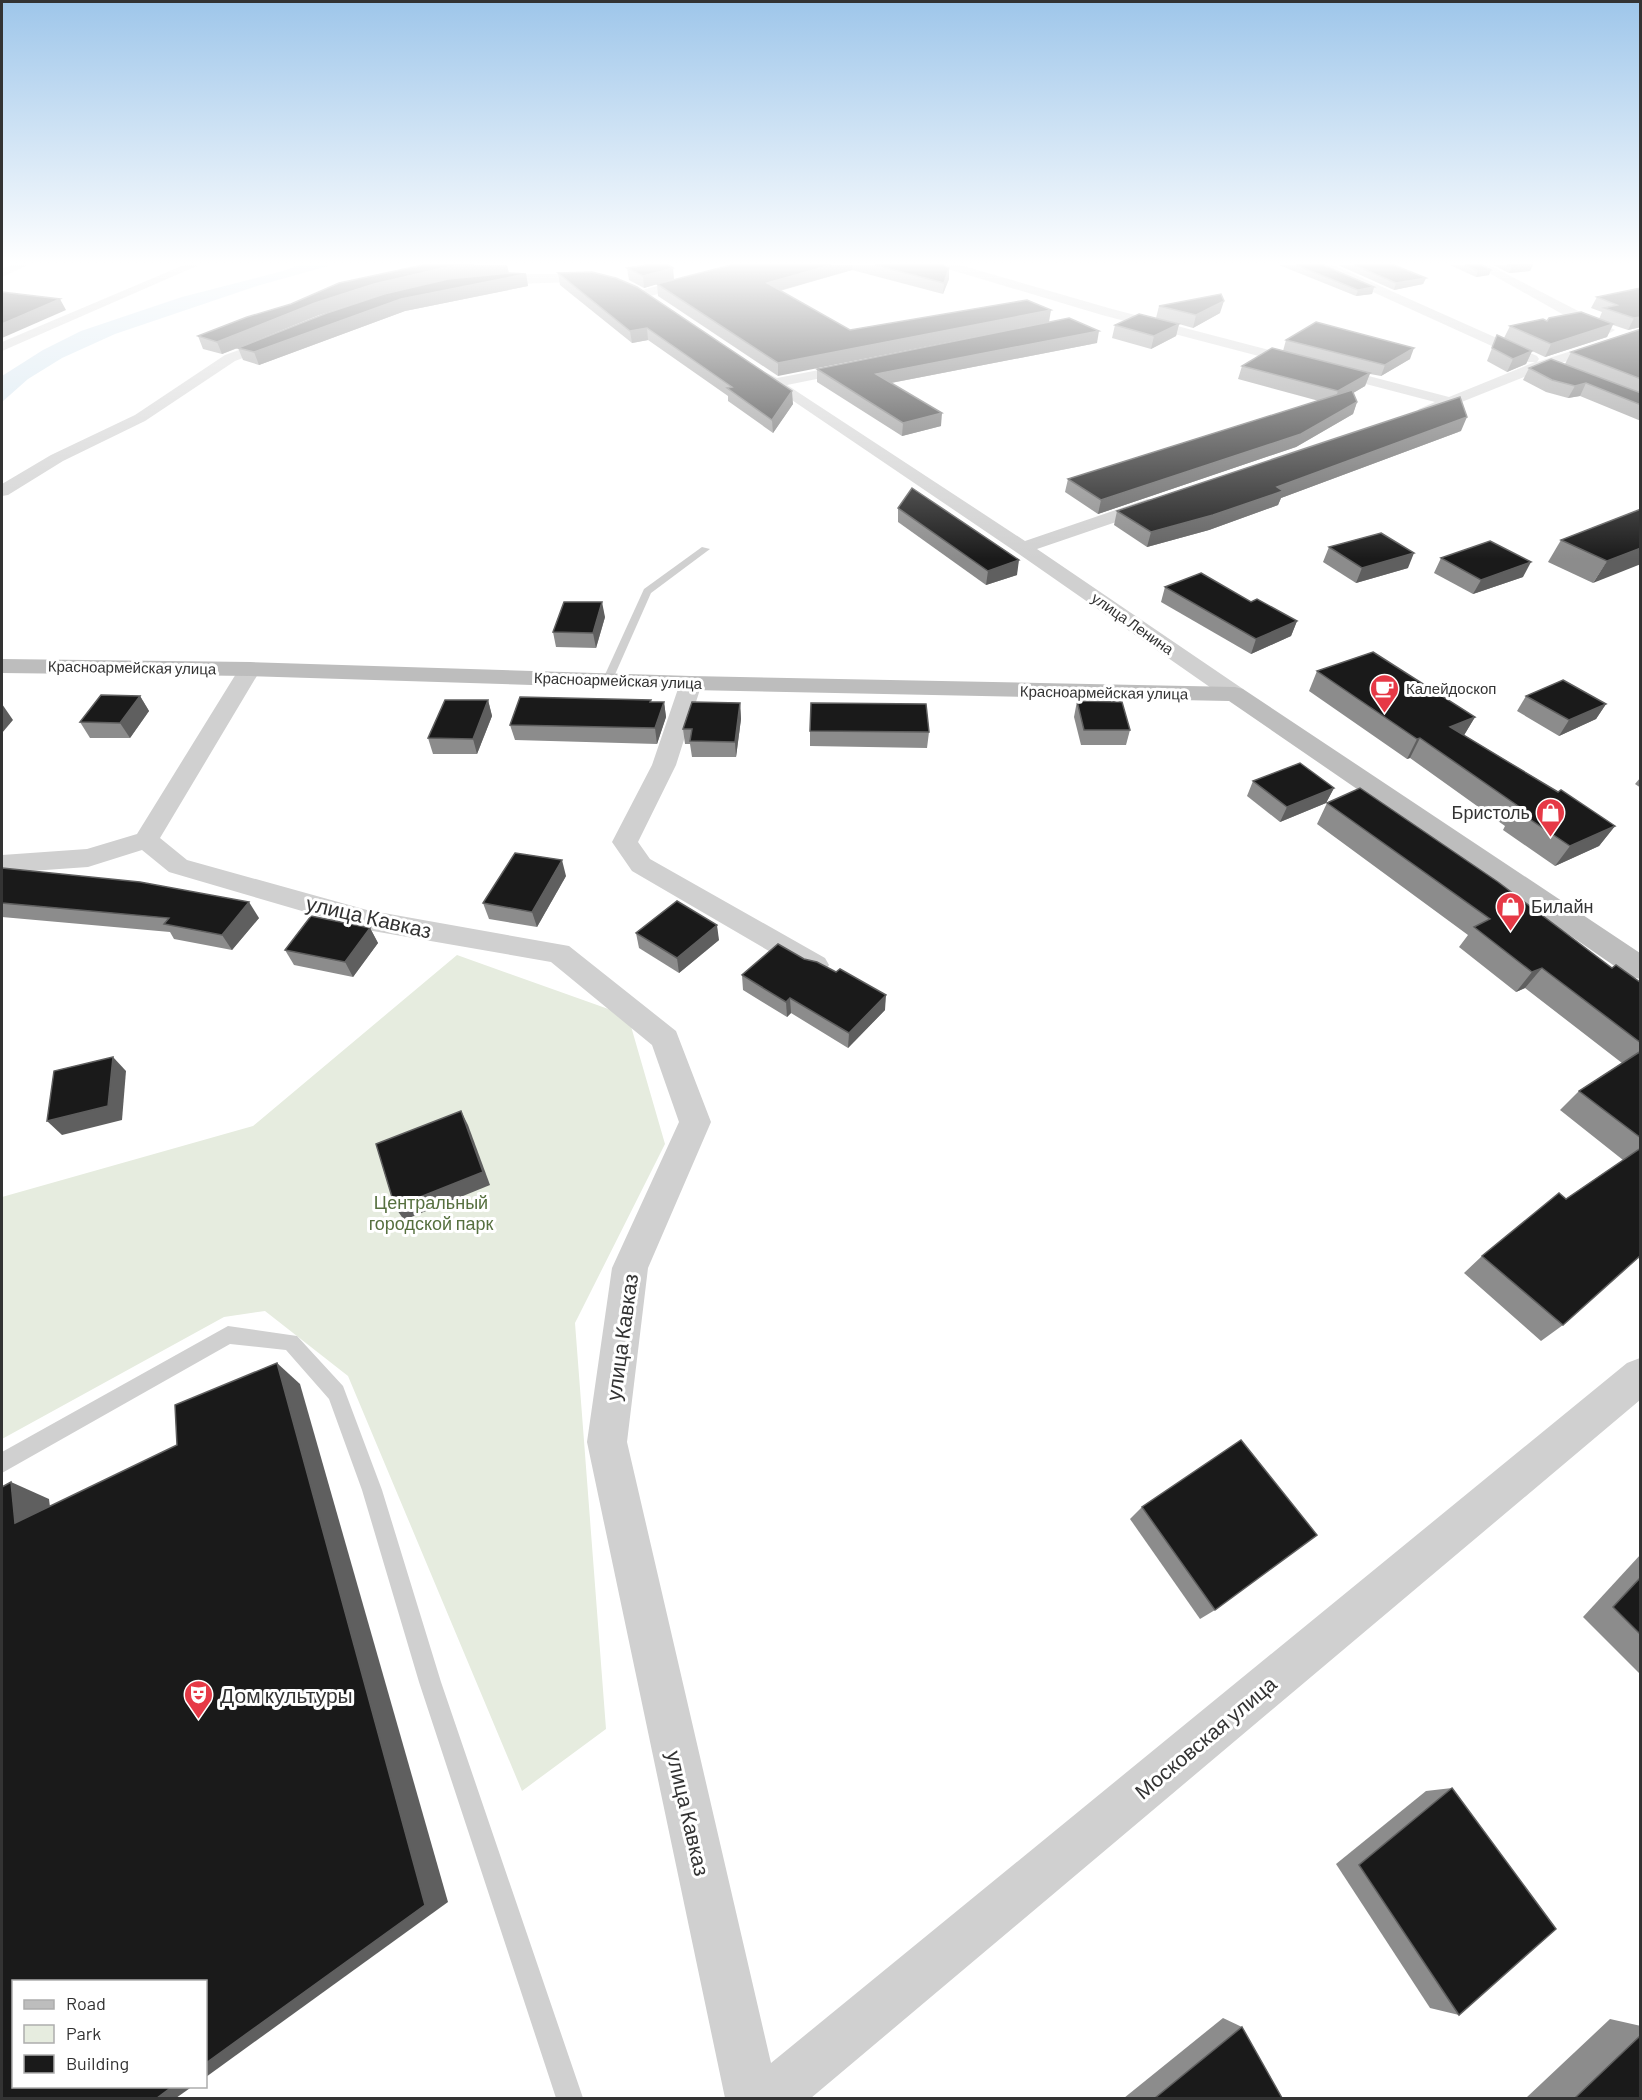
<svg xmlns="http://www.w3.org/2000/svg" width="1642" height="2100" font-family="Barlow,sans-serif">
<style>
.green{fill:#e6ecdf}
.water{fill:#cfe2ee}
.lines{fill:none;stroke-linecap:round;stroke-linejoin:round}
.lane{fill:#d0d0d0;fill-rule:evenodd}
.street{fill:#d0d0d0;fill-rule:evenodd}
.secondary{fill:#bdbdbd;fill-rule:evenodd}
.wall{fill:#8c8c8c;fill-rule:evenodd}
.shaded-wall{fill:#5f5f5f}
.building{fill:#1a1a1a;stroke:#5f5f5f;stroke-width:1.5}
.labels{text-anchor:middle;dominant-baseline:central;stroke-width:6;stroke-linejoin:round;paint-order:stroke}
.far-street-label{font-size:15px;fill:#333;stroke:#fff}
.far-poi-label{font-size:15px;fill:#333;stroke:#fff;text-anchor:start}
.poi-label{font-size:18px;fill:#333;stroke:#fff;text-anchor:end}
.park-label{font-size:18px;fill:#56703f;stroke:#fff}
.near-street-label{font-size:21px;fill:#333;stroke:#fff}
.near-poi-label{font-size:21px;fill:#333;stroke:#fff;text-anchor:start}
</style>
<rect width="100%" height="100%" fill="#fff"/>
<path class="green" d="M457,955l171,61 37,128 -90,179 31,406 -84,62 -174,-415 -83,-65 -41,6 -222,122v-242l251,-71z"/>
<path class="water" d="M299,265h33l-72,20 -145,49 -53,24 -34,21 -26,23v-26l41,-26 38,-19 101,-34 101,-26z"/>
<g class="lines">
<g class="lane">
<path d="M702,547l8,2 -59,44 -38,86 -1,2h-8l-1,-2 41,-90z"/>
<path d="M228,1326l69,10 46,50 39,104 59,192 142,416h-27l-137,-416 -57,-192 -33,-91 -43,-49 -56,-6 -228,129v-21z"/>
</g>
<g class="street">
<path d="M12,265h16l-26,12v-8z"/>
<path d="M184,265h15l-197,86v-9z"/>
<path d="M733,265h18l-2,3 -102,29h-8l-2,-3 2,-3z"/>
<path d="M947,265h13l152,44 337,88 86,-35h-8l-207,-94 -2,-3h15l204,91 2,3 -2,3 103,-33v8l-91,30 -125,50 -5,-2 -3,-3 3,-3 16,-7 -333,-87 -154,-46z"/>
<path d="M1475,265h14l126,65 -7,4 -21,-6z"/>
<path d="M598,274l4,1v6l-115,4 -6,-4c10,-10 97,-6 117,-7z"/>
<path d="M277,336l7,4 -2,3 -47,18 -90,60 -82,40 -55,34 -6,1v-12l49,-29 84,-40 90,-60z"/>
<path d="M856,363l5,1 2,3 -2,3 -74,15 238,156 123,-42h12l3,4 -3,4 -123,42 206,140 3,5 -3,5 -8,2 -8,-2 -211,-147 -264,-179 7,-4 18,9z"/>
<path d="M250,663l8,1 3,5 -101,169 27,22 180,50 202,36 107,85 35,91 -63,146 -21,174 144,621 856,-700 13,-5v42l-829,698h-86l-138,-656 25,-174 67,-146 -27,-77 -101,-83 -184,-32 -198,-58 -27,-22 -54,17 -86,6v-18l85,-6 50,-15 102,-165 3,-5z"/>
<path d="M691,677l8,1 3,5 -26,82 -38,77 12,17 175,99 4,7 -4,7 -10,3 -10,-3 -173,-101 -20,-29 40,-77 28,-82 3,-5z"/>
</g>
<path class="secondary" d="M2,659l248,3 441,14 544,11 8,2 397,264v26l-11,-3 -400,-275 -538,-11 -441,-14 -248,-3z"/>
</g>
<g class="wall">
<path d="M731,265h212l6,14 -6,15 -91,-24 -72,21 -2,85 -120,-80 -1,-12z"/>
<path d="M1279,265h44l51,22 -2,7 -16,2z"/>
<path d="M1338,265h56l32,13 -3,6 -29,6z"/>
<path d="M1450,265h32l7,10 -13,2z"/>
<path d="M1493,265h40l-3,6 -21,2z"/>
<path d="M627,268l47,11 -30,9 -15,-8z"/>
<path d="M509,273l-60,6 77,-5 2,12 -123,25 -146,54 -16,-5 -5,-12 -16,6 -19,-5 -5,-13 93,-32 48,-21zM383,294l-126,46 62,-25z"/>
<path d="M558,273l235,131 -20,29 -45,-32v-5l-80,-56 -16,3 -72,-58z"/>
<path d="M1641,288v39l-13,3 -15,-5 -6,12 -62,20 -41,-19 6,-12 89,-7 3,-7 -11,-4 6,-11z"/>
<path d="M1159,306l61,7 -27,15 -14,-4 -3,12 -25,13 -39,-11 3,-13 41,-7z"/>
<path d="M1641,329v92l-61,-25 -12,2 -22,-6 -23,-12 6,-12 36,-4 6,-12z"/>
<path d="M1497,335l35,16 -6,13 -19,8 -20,-11z"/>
<path d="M1286,340l124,19 -29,17 -11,-2 -5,12 -12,7 4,9 -4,12 -57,33 -198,67 -33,-22 3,-13 251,-78 -81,-22 4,-13 41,-15z"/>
<path d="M1097,343l-206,40 50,43 -39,10 -85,-54v-13z"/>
<path d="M1461,431l-180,67 -3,7 -69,25 -62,17 -33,-22 3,-14z"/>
<path d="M898,508l119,67 -31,10 -88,-63z"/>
<path d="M1641,509l-48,74 -45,-21 13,-22z"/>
<path d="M1329,547l79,21 -52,15 -33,-21z"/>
<path d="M1441,558l82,19 -50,17 -39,-21z"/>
<path d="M1165,587l86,15 46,19 -6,15 -40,18 -90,-52z"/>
<path d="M605,617l-9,31 -40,-1 -3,-15z"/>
<path d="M1317,671l158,46 -11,18 151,91 -16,20 -44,20 -52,-36 2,-4 -95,-68 -3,1 -98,-68z"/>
<path d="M140,696l9,15 -19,27h-40l-10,-16z"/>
<path d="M1526,696l80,8 -10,15 -37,17 -42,-25z"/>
<path d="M488,700l4,16 -15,38h-44l-5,-16z"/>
<path d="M651,700v2h13l2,15 -9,27 -142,-4 -5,-15z"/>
<path d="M1077,701l53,29 -4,15h-45l-7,-28z"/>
<path d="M740,703l1,16 -5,38h-44l-2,-13h-5l-2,-15z"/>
<path d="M810,731l119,1 -2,16 -117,-2z"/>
<path d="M1641,777v11l-6,-4z"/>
<path d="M1253,781l81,7 -8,15 -46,19 -33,-26z"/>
<path d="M1327,803l285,165 29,15v274l-8,4 -70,64 -22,16 -77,-68 18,-17 141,-96 -63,-50 19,-19 43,-28 -97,-75 -9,4 -57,-45 9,-12 -151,-111z"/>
<path d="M2,868l257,50 -27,32 -58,-11 -4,-7 -168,-15z"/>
<path d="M566,876l-29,51 -48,-8 -6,-16z"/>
<path d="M370,928l8,15 -25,34 -59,-12 -9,-15z"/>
<path d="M636,933l83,7 -40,33 -40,-25z"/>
<path d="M742,975l143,35 -37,38 -57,-35 -4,4 -44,-27z"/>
<path d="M1142,1507l73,103 -15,9 -70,-100z"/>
<path d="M1641,1554v121l-58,-58z"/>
<path d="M1452,1788l7,227 -29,-7 -94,-144 90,-73z"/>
<path d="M1223,2018l19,9 40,71h-158z"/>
<path d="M1610,2019l31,7v72h-115z"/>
</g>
<g class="shaded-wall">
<path d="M474,265h33l2,8 -60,6 -72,17 -58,19 -97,39 -5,-12 98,-39 59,-19 73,-17z"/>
<path d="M831,265h21v5l-85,24v-11z"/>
<path d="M1533,265l-3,6 -21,2 3,-6z"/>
<path d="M673,268l1,11 -30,9 -1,-12z"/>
<path d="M949,268v11l-6,15 1,-11z"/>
<path d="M1491,270l-2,5 -13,2 2,-6z"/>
<path d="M526,274l2,12 -123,25 -146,54 -5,-13 147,-53z"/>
<path d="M1426,278l-3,6 -29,6 2,-7z"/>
<path d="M1374,287l-2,7 -16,2 2,-6z"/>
<path d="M60,299l6,11 -64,28v-14z"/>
<path d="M1224,301l-4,12 -27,15 3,-13z"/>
<path d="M1051,310l-2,12 -271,54v-13z"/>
<path d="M1641,317v10l-13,3 6,-12z"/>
<path d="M1179,324l-3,12 -25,13 3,-13z"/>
<path d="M1613,324l-6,13 -62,20 6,-13z"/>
<path d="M647,328l1,12 -16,3 -2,-12z"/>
<path d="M1099,331l-2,12 -222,43 1,-12z"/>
<path d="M1414,348l-4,11 -29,17 4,-11z"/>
<path d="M1532,351l-6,13 -19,8 6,-13z"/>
<path d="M1370,373l-5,13 -32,19 5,-14z"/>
<path d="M1586,383l-6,13 -12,2 7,-12z"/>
<path d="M792,391l1,13 -20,29 -1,-13z"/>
<path d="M1357,402l-4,12 -57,33 -198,67 3,-14z"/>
<path d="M942,413l-1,13 -39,10 1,-13z"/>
<path d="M1467,417l-6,14 -180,67 -3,7 -69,25 -62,17 4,-15z"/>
<path d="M1641,548v16l-48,19 14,-22z"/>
<path d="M1414,553l-6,15 -52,15 6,-15z"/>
<path d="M1019,560l-2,15 -31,10 2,-14z"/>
<path d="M1531,562l-8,15 -50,17 8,-14z"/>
<path d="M602,602l3,15 -9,31 -3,-15z"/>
<path d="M1297,621l-6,15 -40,18 5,-15z"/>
<path d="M140,696l9,15 -19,27 -10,-15z"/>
<path d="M488,700l4,16 -15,38 -4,-15z"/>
<path d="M664,702l2,15 -9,27 -2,-16z"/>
<path d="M740,703l1,16 -5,38 -1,-15z"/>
<path d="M2,704l11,16 -11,13z"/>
<path d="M1606,704l-10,15 -37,17 10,-16z"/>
<path d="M1475,717l-12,20 -13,-10z"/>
<path d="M1420,738l-10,20 -3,1 10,-20z"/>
<path d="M1334,788l-8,15 -46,19 7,-15z"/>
<path d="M1615,826l-16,20 -44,20 15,-20z"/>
<path d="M562,860l4,16 -29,51 -5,-15z"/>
<path d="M249,902l10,16 -27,32 -10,-15z"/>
<path d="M717,925l2,15 -40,33 -2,-15z"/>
<path d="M370,928l8,15 -25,34 -8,-15z"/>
<path d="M1542,968l-17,20 -9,4 16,-20z"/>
<path d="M886,995l-1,15 -37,38 1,-15z"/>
<path d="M790,998l1,15 -4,4 -1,-15z"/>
<path d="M113,1057l13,14 -4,49 -60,15 -15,-14z"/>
<path d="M461,1111l7,14 22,60 -86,35 -9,-13z"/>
<path d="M277,1363l23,21 148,518 -242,175v-14z"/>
<path d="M11,1482l38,17 5,40 -39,-16z"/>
<path d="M173,2086h20l-17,12h-19z"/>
</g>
<g class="building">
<path d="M423,265h51l-27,2 -73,17 -59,19 -98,39 -19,-6 49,-19 44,-13 48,-21z"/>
<path d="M647,265h21l5,3 -30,8 -16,-8z"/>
<path d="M731,265h100l-64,18 83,47 177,-30 24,10 -273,53 -121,-79z"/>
<path d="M875,265h68l6,3 -5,15z"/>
<path d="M1296,265h27l51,22 -16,3z"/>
<path d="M1354,265h40l32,13 -30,5z"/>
<path d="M1465,265h17l9,5 -13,1z"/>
<path d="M1507,265h26l-21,2z"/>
<path d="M592,272l24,6 21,9 155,104 -20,29 -45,-32 5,-1 -85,-59 -17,3 -72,-58z"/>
<path d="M510,273l16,1 -125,25 -147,53 -16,-4 89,-35 57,-19 64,-15z"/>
<path d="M1641,288v29l-7,1 -30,-10 13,-3 -20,-8z"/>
<path d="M2,292l58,7 -58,25z"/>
<path d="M1221,294l3,7 -28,14 -37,-9z"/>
<path d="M1581,312l32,12 -62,20 -41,-18 33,-7 4,2 2,-3z"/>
<path d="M1139,314l40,10 -25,12 -39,-11z"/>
<path d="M1069,318l30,13 -223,43 66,39 -39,10 -86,-54z"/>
<path d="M1316,322l98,26 -29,17 -99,-25z"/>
<path d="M1641,329v50l-70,-27z"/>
<path d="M1497,335l35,16 -19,8 -21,-11z"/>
<path d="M1272,348l98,25 -32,18 -96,-25z"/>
<path d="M1551,359l90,34v12l-55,-22 -11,3 -23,-6 -23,-12z"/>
<path d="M1352,390l5,12 -56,32 -200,66 -33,-21z"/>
<path d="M1460,397l7,20 -190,70 6,4 -70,24 -62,17 -34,-21z"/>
<path d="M912,488l107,72 -31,11 -90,-63z"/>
<path d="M1641,509v39l-34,13 -46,-21z"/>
<path d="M1381,533l33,20 -52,15 -33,-21z"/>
<path d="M1490,541l41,21 -50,18 -40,-22z"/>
<path d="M1201,573l50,29 6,-3 40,22 -41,18 -91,-52z"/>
<path d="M564,602h38l-9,31 -40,-1z"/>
<path d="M1373,652l102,65 -25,10 108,65 3,-2 54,36 -45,20 -54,-36 5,-2 -101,-70 -3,1 -100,-68z"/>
<path d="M1563,680l43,24 -37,16 -43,-24z"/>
<path d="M101,695l39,1 -20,27 -40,-1z"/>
<path d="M520,697l131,3 -1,2h14l-9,26 -145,-3z"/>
<path d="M445,700h43l-15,39 -45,-1z"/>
<path d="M1077,701l45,1 8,28h-46z"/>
<path d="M692,702l48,1 -5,39 -45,-1 2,-12h-9z"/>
<path d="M811,703l115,1 3,28 -119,-1z"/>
<path d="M1300,763l34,25 -47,19 -34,-26z"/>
<path d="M1360,788l138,94 114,86 4,-3 25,18v60l-99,-75 -10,4 -58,-45 16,-8 -163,-116z"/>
<path d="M515,853l47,7 -30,52 -49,-9z"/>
<path d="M2,868l138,14 109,20 -27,33 -58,-11 5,-6 -167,-15z"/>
<path d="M677,901l40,24 -40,33 -41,-25z"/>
<path d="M311,916l59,12 -25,34 -60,-12z"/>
<path d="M778,944l26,15 13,3 19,10 4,-3 46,26 -37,38 -59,-35 -4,4 -44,-27z"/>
<path d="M1641,1051v87l-62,-47z"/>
<path d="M113,1057l-5,49 -61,15 7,-50z"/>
<path d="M461,1111l22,61 -88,35 -19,-63z"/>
<path d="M1641,1148v107l-78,70 -81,-69 77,-63 7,6z"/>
<path d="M277,1363l148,542 -219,158v-81h-192v104h159l-16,12h-155v-611l9,-5 4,41 162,-78 -2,-40z"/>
<path d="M1241,1440l76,95 -102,75 -73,-103z"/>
<path d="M1641,1577v58l-28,-28z"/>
<path d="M1452,1788l104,141 -97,86 -100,-150z"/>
<path d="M1242,2027l40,71h-127z"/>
<path d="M1641,2035v63h-66z"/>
</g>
<linearGradient id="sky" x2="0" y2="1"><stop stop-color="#9ec6ea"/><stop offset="0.47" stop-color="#fff"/><stop offset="1" stop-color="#fff" stop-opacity="0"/></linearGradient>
<rect width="1642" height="559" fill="url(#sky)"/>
<defs>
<symbol id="cafe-pin" viewBox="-11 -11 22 30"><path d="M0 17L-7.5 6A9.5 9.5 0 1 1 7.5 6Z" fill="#e63946" stroke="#fff"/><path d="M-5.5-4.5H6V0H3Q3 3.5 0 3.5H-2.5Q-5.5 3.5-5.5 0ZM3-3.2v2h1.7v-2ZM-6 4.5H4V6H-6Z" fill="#fff"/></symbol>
<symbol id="shop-pin" viewBox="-11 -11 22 30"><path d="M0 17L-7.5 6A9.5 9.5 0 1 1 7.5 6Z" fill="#e63946" stroke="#fff"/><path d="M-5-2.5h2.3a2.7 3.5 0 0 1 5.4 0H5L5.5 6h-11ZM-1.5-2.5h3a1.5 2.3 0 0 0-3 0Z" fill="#fff"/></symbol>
<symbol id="theatre-pin" viewBox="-11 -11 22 30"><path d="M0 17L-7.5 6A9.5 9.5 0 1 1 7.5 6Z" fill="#e63946" stroke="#fff"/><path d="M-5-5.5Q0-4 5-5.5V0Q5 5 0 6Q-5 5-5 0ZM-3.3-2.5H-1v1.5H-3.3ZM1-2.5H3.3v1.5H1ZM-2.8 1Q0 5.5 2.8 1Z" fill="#fff"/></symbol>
</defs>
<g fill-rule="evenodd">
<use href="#cafe-pin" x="1368" y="672" width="33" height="45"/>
<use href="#shop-pin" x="1534" y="796" width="33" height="45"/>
<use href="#shop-pin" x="1494" y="890" width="33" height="45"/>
<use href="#theatre-pin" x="182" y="1678" width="33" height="45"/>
</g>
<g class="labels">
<g class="far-street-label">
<text transform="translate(1133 623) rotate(35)">улица Ленина</text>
<text transform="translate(132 667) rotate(1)">Красноармейская улица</text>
<text transform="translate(618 680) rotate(2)">Красноармейская улица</text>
<text transform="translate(1104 692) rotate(1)">Красноармейская улица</text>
</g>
<g class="far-poi-label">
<text x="1406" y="688">Калейдоскоп</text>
</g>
<g class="poi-label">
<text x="1530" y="812">Бристоль</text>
<text x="1531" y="906" text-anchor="start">Билайн</text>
</g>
<g class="park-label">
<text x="431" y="1202">Центральный<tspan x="431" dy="21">городской парк</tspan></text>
</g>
<g class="near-street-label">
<text transform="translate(369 916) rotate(13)">улица Кавказ</text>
<text transform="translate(621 1337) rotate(-82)">улица Кавказ</text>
<text transform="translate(1205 1737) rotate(-40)">Московская улица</text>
<text transform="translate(689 1813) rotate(77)">улица Кавказ</text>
</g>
<g class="near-poi-label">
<text x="220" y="1694">Дом культуры</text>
</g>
</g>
<rect width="1642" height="2100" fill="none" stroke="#333333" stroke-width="6"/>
<rect x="12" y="1980" width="195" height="108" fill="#ffffff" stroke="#adadad" stroke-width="1.5"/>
<rect x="24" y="2000" width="30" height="9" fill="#bdbdbd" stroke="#adadad" stroke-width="1.5"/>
<text x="66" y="2010" font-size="18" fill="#333333">Road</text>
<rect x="24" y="2025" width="30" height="18" fill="#e6ecdf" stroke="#adadad" stroke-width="1.5"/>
<text x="66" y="2040" font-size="18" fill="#333333">Park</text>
<rect x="24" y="2055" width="30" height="18" fill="#1a1a1a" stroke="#adadad" stroke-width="1.5"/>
<text x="66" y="2070" font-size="18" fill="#333333">Building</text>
</svg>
